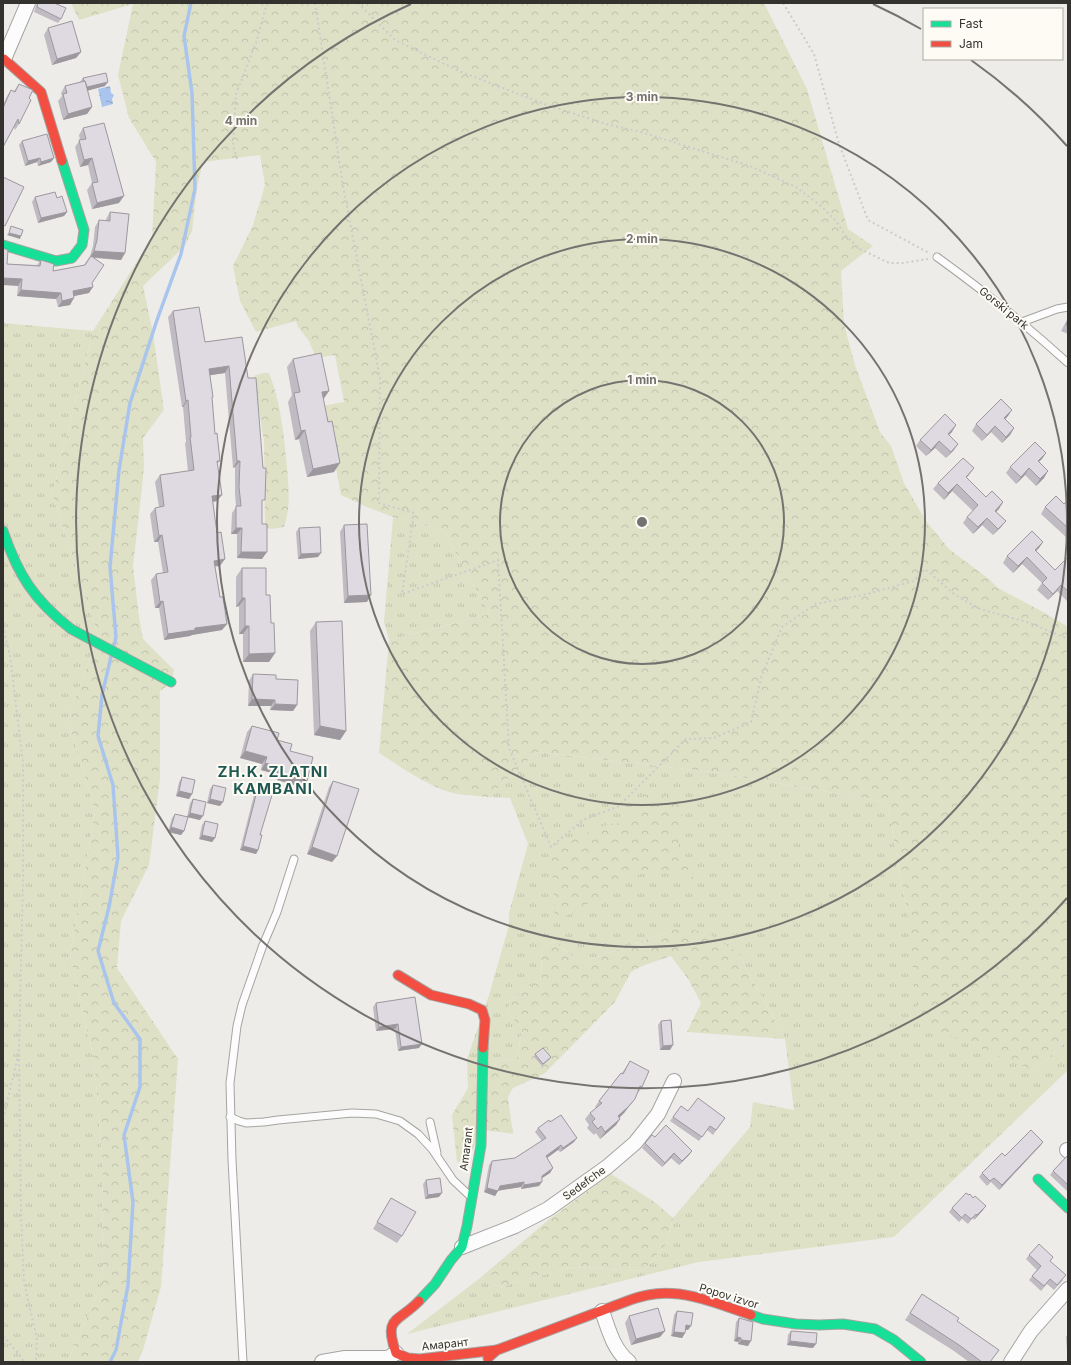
<svg xmlns="http://www.w3.org/2000/svg" width="1071" height="1365" font-family="Inter,sans-serif">
<style>
.grass{fill:url(#grass-tufts)}
.forest{fill:url(#forest-crowns)}
.water{fill:url(#water-ripples)}
.lines{fill:none;stroke-linecap:round;stroke-linejoin:round}
.stream{stroke:#aac5ed;stroke-width:3.5}
.lane-casing{stroke:#a5a4a2;stroke-width:9}
.street-casing{stroke:#a5a4a2;stroke-width:16}
.fast-casing{stroke:#a5a4a2;stroke-width:11}
.jam-casing{stroke:#a5a4a2;stroke-width:11}
.path{stroke:#cccbca;stroke-width:2;stroke-dasharray:2 3;stroke-linecap:butt}
.lane{stroke:#fcfcfc;stroke-width:7}
.street{stroke:#fcfcfc;stroke-width:14}
.fast{stroke:#16e098;stroke-width:9}
.jam{stroke:#f24e42;stroke-width:9}
.wall{fill:#c0bbc2}
.shaded-wall{fill:#9c989e}
.building{fill:#dfd9e1;stroke:#9c989e}
.ring{fill:none;stroke:#747370;stroke-width:2}
.labels{text-anchor:middle;dominant-baseline:central;stroke-width:4;stroke-linejoin:round;paint-order:stroke}
.street-label{font-size:11px;fill:#33322f;stroke:#fdfbf4}
.district-label{font-size:15px;font-weight:bold;letter-spacing:1px;fill:#1f5852;stroke:#fdfbf4}
.centre{fill:#747370;stroke:#fdfbf4;stroke-width:2}
.ring-label{font-size:12px;text-anchor:middle;font-weight:bold;fill:#747370;stroke:#fdfbf4;stroke-width:4;stroke-linejoin:round;paint-order:stroke}
</style>
<defs>
<pattern id="grass-tufts" width="24" height="20" patternUnits="userSpaceOnUse"><rect width="24" height="20" fill="#dfe1c7"/><path d="M3 7l-1-3M5 7V3M7 7l1-3M15 17l-1-3M17 17v-4M19 17l1-3" fill="none" stroke="#c0c2ab"/></pattern>
<pattern id="forest-crowns" width="20" height="18" patternUnits="userSpaceOnUse"><rect width="20" height="18" fill="#dfe1c7"/><path d="M2 6a3 3 0 1 1 6 0M12 15a3 3 0 1 1 6 0" fill="none" stroke="#c0c2ab"/></pattern>
<pattern id="water-ripples" width="26" height="14" patternUnits="userSpaceOnUse"><rect width="26" height="14" fill="#aac5ed"/><path d="M2 4q2-2 4 0t4 0M15 11q2-2 4 0t4 0" fill="none" stroke="#8ba1c0"/></pattern>
</defs>
<rect width="100%" height="100%" fill="#eeece9"/>
<g class="grass">
<path d="M3,323l90,8 -41,163 46,141 -30,84 27,93 -25,143 24,105 9,107 -1,118 -35,77h-64z"/>
<path d="M393,517l50,13 47,84 -101,26 -5,-18z"/>
<path d="M537,752l175,20 175,30 20,109 128,160 33,-32v31l-174,167 -195,25 -292,72 73,-56 20,9 72,-20 71,4 23,-27 7,-26 77,-91 3,-25 41,8 -9,-71 -47,-86 -59,-25 -99,35 -26,-22 -13,10 1,27 -32,23 -2,12 14,15 -5,31 -16,1 -33,28 -1,-29 22,-64 20,-70v-12l19,-69 -18,-46 -22,-1z"/>
</g>
<g class="forest">
<path d="M71,3h693l43,86 41,140 25,17 -32,25 3,53 11,41 25,67 11,14 13,37 22,38 23,28 40,30 9,9 47,25 23,14v412l-33,32 -116,-48 -12,-112 -20,-109 -175,-30 -175,-20 -49,45c-10,-1 -21,-2 -31,-3 -26,-5 -56,-27 -78,-41l10,-113 101,-26 -47,-84 -50,-13 -26,-10 -26,-12 -8,-42 -12,-47 23,-4 -9,-47 -19,3 -7,-17 -11,-14 -2,-6 -40,11 -16,-31 -7,-35 20,-41 12,-40 -5,-30 -57,7 -6,25 -5,44 -7,15 -42,40 10,47 11,77 -21,28 1,28 -3,31 -8,69 6,51 4,22 31,31 -3,13 -11,8v88l-11,86 -28,56 -4,47 61,91 -17,228 -18,63 -5,12h-71l35,-77 1,-118 -9,-107 -24,-105 25,-143 -27,-93 30,-84 -46,-141 41,-163 59,-93 4,-76 -27,-44 -11,-43 15,-71 -54,16z"/>
<path d="M263,373h6c11,27 14,56 17,84 2,24 6,47 -2,70l-12,2 -7,-1 -1,-86 -10,-66z"/>
<path d="M647,791l37,9 -6,51 17,29 -37,-10 -26,6 -52,33 -25,12 -4,-74 58,-23 22,-2z"/>
<path d="M679,928l27,4 32,21 47,86 -98,-7 14,-29 -13,-24 -17,-23 -29,10 -11,6 -16,30 -71,72 -31,14 -5,9 5,37 -29,-4 -19,31 -8,1 -5,-47 16,-27 33,-28 16,-1 5,-30 -14,-16 2,-12 32,-23 -1,-27 13,-10 26,22z"/>
<path d="M611,1174l45,29 17,15 -7,26 -23,27 -71,-4 -72,20 -20,-9 67,-57z"/>
</g>
<path class="water" d="M110,86l1,7 3,2 -2,4 1,5 -11,3 -4,-18z"/>
<g class="lines">
<g class="stream">
<path d="M114,646l2,-9 -6,-70 9,-97 11,-67 27,-83 24,-66 14,-65 -3,-96 -8,-57 7,-33"/>
<path d="M110,1362l6,-12 12,-65 5,-83 -9,-67 16,-48v-48l-26,-36 -16,-52 11,-44 9,-50 -5,-72 -15,-49 4,-41 9,-38"/>
</g>
<defs>
<g id="lane">
<path d="M937,257c46,33 89,68 131,106"/>
<path d="M1022,322l35,-13 11,-2"/>
<path d="M230,1117l9,4 7,2 18,-1 14,-2 74,-7 24,1 24,7 18,13 14,15 21,31 17,16"/>
<path d="M430,1122l7,31"/>
<path d="M243,1362l-11,-202 -2,-77 7,-57 5,-21 21,-60 14,-33 17,-53"/>
</g>
<g id="street">
<path d="M4,59l24,-56"/>
<path d="M1067,1150l1,1"/>
<path d="M462,1247l53,-21 33,-17 59,-42 28,-24 23,-29 16,-33"/>
<path d="M602,1311c7,19 11,38 27,51"/>
<path d="M322,1362l23,-4h43l8,-5"/>
<path d="M1011,1362l20,-31 37,-42"/>
</g>
<g id="fast">
<path d="M3,245l53,16 16,-3 10,-13 2,-15 -22,-69"/>
<path d="M3,531c15,44 31,69 68,98l100,53"/>
<path d="M1038,1179l30,29"/>
<path d="M419,1301l16,-17 16,-24 11,-13 5,-21 14,-81 2,-97"/>
<path d="M751,1315l12,4 33,5 23,1 24,-1 32,5 19,11 27,22"/>
</g>
<g id="jam">
<path d="M3,61l1,-2 37,33 21,69"/>
<path d="M398,975l33,20 38,9 13,6 3,10 -2,28"/>
<path d="M419,1301c-21,22 -36,15 -23,52l12,5 12,1 77,-9"/>
<path d="M488,1358l9,-8 133,-50c6,-2 12,-4 18,-5 35,-7 71,9 103,20"/>
</g>
</defs>
<use href="#lane" class="lane-casing"/>
<use href="#street" class="street-casing"/>
<use href="#fast" class="fast-casing"/>
<use href="#jam" class="jam-casing"/>
<g class="path">
<path d="M315,3l28,183 37,192 -1,125 35,10 -12,81 96,-34 11,188 42,99 32,-27 36,-14 67,-67 28,-1 37,-16 10,-44 21,-51 34,-23 47,-9 51,-14 11,-12 29,25 26,15 50,14 38,16"/>
<path d="M358,3l37,37 64,31 88,34 59,19 35,8 109,34 46,21 25,19 15,15 9,14 15,14 29,14h14l25,-4"/>
<path d="M783,3l31,51 25,90 29,76 61,33"/>
<path d="M237,159l-4,-13 3,-52 20,-51 11,-40"/>
<path d="M3,626l7,30 13,107v117l-4,173 2,160 3,69 13,57 -1,23"/>
<path d="M3,1119l15,-63"/>
<path d="M3,1336l15,17 6,9"/>
</g>
<use href="#lane" class="lane"/>
<use href="#street" class="street"/>
<use href="#fast" class="fast"/>
<use href="#jam" class="jam"/>
</g>
<g class="wall">
<path d="M37,3h17l7,16 -3,4 -24,-11z"/>
<path d="M48,28l33,24 -5,6 -24,7 -8,-30z"/>
<path d="M83,78l22,8 -18,4 5,17 -5,7 -24,6 -5,-19 4,-5 -1,-3 4,-7 15,-4z"/>
<path d="M19,84l10,14 -10,26 -4,6 -1,-3 -11,20v-42l4,-9 4,-6 3,1z"/>
<path d="M83,128l36,75 -27,6 -5,-19 5,-7 -4,-18 -8,2 -5,-20 5,-7 -1,-5z"/>
<path d="M22,141l29,21 -13,4 -1,-4 -12,4 -6,-21z"/>
<path d="M35,197l22,1 10,14 -3,4 -26,7 -6,-21z"/>
<path d="M110,212l15,41 -4,7 -28,-2 -1,25 -3,10 -15,3 -4,9 -12,2 -2,-8 -39,-3 1,-10 -11,-22 30,1 4,-5 12,11 31,-6 6,-9 3,-10 2,-19 4,-7 7,1v-2z"/>
<path d="M173,311l32,31 37,-5 20,167v55l-25,-1v-24h-6l1,-21 4,-6 -1,-13v-27l-2,1 -8,-95 -15,2 5,59 5,27 -3,3v37l-4,1 7,64h-5l5,31 7,27 -5,6 -30,5 -2,1 -26,4 -5,-32h-4l-4,-28 5,-6 7,-1 -5,-31h-4l-4,-28 5,-6 4,-1 -4,-25 5,-7 28,-4 -3,-28 1,-1 -3,-35h-1l-14,-90z"/>
<path d="M1068,318v16l-7,-3z"/>
<path d="M293,359l30,40 5,23 6,50 -27,5 -8,-38 -4,1 -7,-38 4,-7 -5,-28z"/>
<path d="M1008,416l-3,3 9,9 -4,7 -8,8 -11,-11 -9,9 -10,-10 4,-7z"/>
<path d="M952,432l-3,3 5,15 -8,8 -11,-10 -9,8 -10,-10 4,-6z"/>
<path d="M1046,453l-7,9 5,16 -8,8 -11,-11 -9,9 -10,-11 4,-6z"/>
<path d="M969,475l-3,3 20,19 17,5 -7,10 10,9 -5,6 -8,8 -11,-10 -9,9 -10,-11 4,-6 6,-6 -21,-20 -8,9 -11,-11 5,-6z"/>
<path d="M1068,500v36l-1,2 -26,-24 4,-7 19,-3z"/>
<path d="M344,525l23,77 -23,1 -4,-71z"/>
<path d="M299,528l19,29 -20,2 -2,-27z"/>
<path d="M1043,542l-7,9 19,19 13,-11v43l-11,-11 -9,9 -11,-10 5,-7 -20,-19 -9,9 -10,-10 4,-7z"/>
<path d="M242,568l24,27 9,58 -6,9h-26v-28h-4v-28l-3,1v-30z"/>
<path d="M316,622l30,109 -6,9 -26,-5 -4,-104z"/>
<path d="M253,674l23,5 21,26 -4,6 -23,-1 1,-4h-23l1,-25z"/>
<path d="M252,726l25,14 13,11 12,36 -25,-7 2,-5 -18,-5 1,-6 -22,-6 7,-26z"/>
<path d="M182,777l10,17 -3,5 -13,-3 3,-14z"/>
<path d="M333,781l4,75 -5,6 -25,-8 22,-67z"/>
<path d="M213,785l7,21 -13,-3 3,-14z"/>
<path d="M257,791l3,44 -2,15 -2,4 -16,-4 14,-55z"/>
<path d="M193,799l7,21 -13,-3 -3,14 -3,4 -13,-3 4,-14 3,-4 12,3 3,-14z"/>
<path d="M205,821l10,17 -3,4 -13,-3 3,-14z"/>
<path d="M415,997l4,51 -21,3 -3,-22 -19,2 -3,-24 3,-4z"/>
<path d="M661,1021l9,29h-10l-2,-25z"/>
<path d="M535,1054l15,5 -8,7 -8,-9z"/>
<path d="M630,1061l12,26 -4,6h-1l-13,20 -5,5 1,1 -4,6 -16,14 -4,-6 -2,2 -7,-7 2,-3 -4,-6 5,-6 6,-5 -1,-1 4,-6 23,-28z"/>
<path d="M681,1106l7,5 37,7 -12,17 -6,-5 -8,11 -29,-20z"/>
<path d="M550,1122l24,20 -14,10 -2,-2 -12,8 7,10 -3,5 -8,5 -3,8 -18,3v-2l-23,3 -3,6 -11,-4 5,-27 3,-4 23,-3 27,-17 -7,-9 3,-4z"/>
<path d="M655,1137l37,14 -3,4 -10,10 -8,-7 -9,9 -20,-19 3,-5z"/>
<path d="M1043,1142l-3,4 -41,44 -8,-8 -4,4 -8,-9 3,-4 23,-17z"/>
<path d="M1068,1155v37l-18,-17 3,-4z"/>
<path d="M426,1180l13,17 -14,2 -2,-15z"/>
<path d="M969,1195l4,3 10,12 -9,10 -1,-2 -5,6 -6,-5 -3,3 -10,-10 3,-4z"/>
<path d="M391,1198l11,38 -5,7 -24,-14 14,-24z"/>
<path d="M1029,1255l21,7 13,18 -9,10 -7,-6 -6,7 -12,-11 8,-10 -11,-11z"/>
<path d="M918,1301l39,20 33,41h-21l-15,-11 -49,-31z"/>
<path d="M677,1311l11,19 -3,-1v4l-3,5 -11,-2 3,-21z"/>
<path d="M629,1316l31,21 -29,8 -6,-22z"/>
<path d="M739,1318l9,28 -10,-2v-2l-4,-1 2,-19z"/>
<path d="M791,1331l22,17 -26,-3 1,-10z"/>
<path d="M1068,1334v16h-1l-1,-13z"/>
</g>
<g class="shaded-wall">
<path d="M81,52l-5,6 -24,7 5,-6z"/>
<path d="M108,82l-3,4 -22,6 3,-5z"/>
<path d="M92,107l-5,7 -24,6 5,-6z"/>
<path d="M40,158l-3,4 -12,4 3,-5z"/>
<path d="M54,158l-3,4 -13,4 3,-4z"/>
<path d="M92,158l-4,7 -8,2 4,-7z"/>
<path d="M124,196l-5,7 -27,6 5,-6z"/>
<path d="M67,212l-3,4 -26,7 3,-5z"/>
<path d="M9,233l12,3 -1,3 -13,-4z"/>
<path d="M94,251l31,2 -4,7 -31,-3z"/>
<path d="M3,278l19,1 -4,7 -15,-1z"/>
<path d="M93,287l-4,6 -20,4 4,-6z"/>
<path d="M21,290l40,3 -5,6 -39,-3z"/>
<path d="M74,298l-4,7 -12,2 4,-6z"/>
<path d="M229,366l-4,7 -20,3 4,-7z"/>
<path d="M329,391l-6,9 -1,-8z"/>
<path d="M188,400l-5,7h-1l4,-6z"/>
<path d="M1012,410l-4,6 -9,9 5,-7z"/>
<path d="M956,425l-4,7 -9,8 5,-6z"/>
<path d="M995,426l-4,6 -9,9 5,-6z"/>
<path d="M1014,428l-4,7 -8,8 4,-6z"/>
<path d="M305,430l-6,9 -4,1 6,-9z"/>
<path d="M939,441l-4,7 -9,8 5,-6z"/>
<path d="M958,444l-4,6 -8,8 5,-6z"/>
<path d="M1046,453l-4,6 -9,8 5,-6z"/>
<path d="M237,461h3l-5,6 -2,1z"/>
<path d="M340,463l-6,9 -27,5 6,-8z"/>
<path d="M974,468l-5,7 -8,8 5,-6z"/>
<path d="M1029,468l-4,7 -9,9 5,-7z"/>
<path d="M1048,471l-4,7 -8,8 4,-7z"/>
<path d="M957,484l-5,7 -8,9 4,-7z"/>
<path d="M222,495l-5,6 -10,2 5,-7z"/>
<path d="M1003,502l-4,7 -8,8 4,-6z"/>
<path d="M987,518l-5,7 -9,9 5,-7z"/>
<path d="M1006,521l-5,6 -8,8 5,-6z"/>
<path d="M236,528h6l-5,6h-6z"/>
<path d="M162,535l-4,7h-4l5,-6z"/>
<path d="M1043,542l-4,6 -8,8 4,-6z"/>
<path d="M241,552h26l-5,7 -25,-1z"/>
<path d="M321,553l-3,4 -20,2 3,-5z"/>
<path d="M1027,557l-5,7 -9,9 5,-7z"/>
<path d="M225,559l-5,7 -11,1 5,-6z"/>
<path d="M1061,585l-4,6 -9,9 5,-6z"/>
<path d="M371,595l-4,7 -23,1 4,-7z"/>
<path d="M242,598h3l-6,8 -3,1z"/>
<path d="M163,601l-4,7h-4l5,-6z"/>
<path d="M227,624l-5,6 -30,5 -2,1 -26,4 4,-6 27,-6z"/>
<path d="M245,626h4l-6,8h-4z"/>
<path d="M275,653l-6,9h-26l6,-8z"/>
<path d="M252,699l23,1 -4,6h-23z"/>
<path d="M275,704l22,1 -4,6 -23,-1z"/>
<path d="M320,726l26,5 -6,9 -26,-5z"/>
<path d="M245,751l22,6 -5,7 -22,-6z"/>
<path d="M265,763l18,5 -4,7 -18,-5z"/>
<path d="M282,774l25,7 -5,6 -25,-7z"/>
<path d="M179,791l13,3 -3,5 -13,-3z"/>
<path d="M210,799l13,3 -3,4 -13,-3z"/>
<path d="M190,813l13,3 -3,4 -13,-3z"/>
<path d="M171,827l13,4 -3,4 -13,-3z"/>
<path d="M202,835l13,3 -3,4 -13,-3z"/>
<path d="M243,846l15,4 -2,4 -16,-4z"/>
<path d="M312,847l25,9 -5,6 -25,-8z"/>
<path d="M398,1024l-3,5 -19,2 3,-4z"/>
<path d="M422,1044l-3,4 -21,3 3,-4z"/>
<path d="M673,1045l-3,5h-10l3,-4z"/>
<path d="M635,1099l-11,14 -10,10 4,-7z"/>
<path d="M620,1119l-4,6 -16,14 5,-7z"/>
<path d="M577,1138l-3,4 -14,10 3,-4z"/>
<path d="M1043,1142l-3,4 -41,44 3,-5z"/>
<path d="M561,1145l-3,5 -15,11 3,-5z"/>
<path d="M692,1151l-3,4 -10,10 3,-4z"/>
<path d="M674,1153l-3,5 -9,9 3,-4z"/>
<path d="M553,1168l-3,5 -11,7 3,-4z"/>
<path d="M524,1182l-3,5 -24,4 3,-5z"/>
<path d="M542,1182l-3,4 -18,3 3,-4z"/>
<path d="M487,1188l11,3 -3,5 -11,-4z"/>
<path d="M442,1193l-3,4 -14,2 3,-4z"/>
<path d="M986,1206l-3,4 -9,10 3,-5z"/>
<path d="M686,1325l5,1 -3,4 -5,-1z"/>
<path d="M665,1331l-5,6 -29,8 5,-6z"/>
<path d="M674,1332l11,1 -3,5 -11,-2z"/>
<path d="M737,1337l4,1 -3,4 -4,-1z"/>
<path d="M741,1340l10,1 -3,5 -10,-2z"/>
<path d="M790,1341l26,3 -3,4 -26,-3z"/>
</g>
<g class="building">
<path d="M38,3h16l12,5 -5,11 -24,-12z"/>
<path d="M72,21l9,31 -24,7 -9,-31z"/>
<path d="M106,73l2,9 -21,5 -2,-6h-1l-1,-3z"/>
<path d="M85,81l7,26 -24,7 -5,-20 4,-1 -2,-7z"/>
<path d="M19,84l14,6 -4,8 2,2 -12,24 -1,-5 -15,28v-39l8,-18 4,2z"/>
<path d="M104,123l20,73 -27,7 -5,-20 6,-1 -6,-24 -8,2 -5,-20 7,-1 -3,-11z"/>
<path d="M47,134l7,24 -13,4 -1,-4 -12,3 -6,-20z"/>
<path d="M3,177l21,10 -19,39 -2,-1z"/>
<path d="M55,192l2,6 5,-2 5,16 -26,6 -6,-21z"/>
<path d="M110,212l19,2 -4,39 -31,-2 3,-11 2,-20 11,1z"/>
<path d="M11,226l12,4 -2,6 -12,-3z"/>
<path d="M3,248l5,2 -1,14 33,2 1,-6 13,4 -1,7 32,-6 6,-9 13,9 -12,18 1,4 -20,4 1,7 -12,3 -1,-8 -40,-3 1,-11 -19,-1z"/>
<path d="M199,307l6,35 37,-5 6,41h8l7,90h3l-1,32h-3v24h5v28h-26l1,-24h-6v-22h5l-2,-19 1,-26h-3l-8,-95 -20,3 4,28h-1l3,37 2,-1 3,28h-3l5,34 -10,1 5,37 4,-1 4,27 -11,2 6,36h3l4,27 -32,4v2l-27,4 -5,-33 -3,1 -4,-28 12,-2 -6,-37 -3,1 -4,-28 9,-2 -4,-31 34,-5 -4,-33h1l-3,-37 -2,1 -13,-90z"/>
<path d="M1068,320v6l-2,-1z"/>
<path d="M321,353l8,38 -7,1 6,30 4,-1 8,42 -27,6 -8,-39 -4,1 -7,-38 6,-1 -7,-33z"/>
<path d="M1001,399l11,11 -8,8 10,10 -8,9 -11,-11 -8,9 -11,-11z"/>
<path d="M945,414l11,11 -8,9 10,10 -7,8 -12,-11 -8,9 -11,-10z"/>
<path d="M1035,442l11,11 -8,8 10,10 -8,8 -11,-11 -8,9 -11,-10z"/>
<path d="M963,458l11,10 -8,9 20,20 6,-6 11,11 -8,9 11,10 -8,8 -11,-11 -9,9 -11,-10 11,-12 -21,-21 -9,9 -10,-10z"/>
<path d="M1056,496l8,8 4,-4v28l-23,-21z"/>
<path d="M367,524l4,71 -23,1 -4,-71z"/>
<path d="M320,527l1,26 -20,1 -2,-26z"/>
<path d="M1032,531l11,11 -8,8 20,20 12,-12 1,1v32l-7,-6 -8,9 -11,-11 5,-5 -20,-21 -9,9 -11,-10z"/>
<path d="M242,568h24v27h4l1,28h3l1,30 -26,1v-28h-4v-28h-3z"/>
<path d="M342,621l4,110 -26,-5 -4,-104z"/>
<path d="M253,674l23,1v4l22,1 -1,25 -22,-1v-4l-23,-1z"/>
<path d="M252,726l27,7 -2,7 15,4 -2,7 23,6 -6,24 -25,-7 1,-6 -18,-5 2,-6 -22,-6z"/>
<path d="M182,777l13,3 -3,14 -13,-3z"/>
<path d="M333,781l26,8 -22,67 -25,-9z"/>
<path d="M213,785l13,3 -3,14 -13,-3z"/>
<path d="M257,791l15,4 -12,40h2l-4,15 -15,-4z"/>
<path d="M193,799l13,3 -3,14 -13,-3z"/>
<path d="M175,814l13,3 -4,14 -13,-4z"/>
<path d="M205,821l13,3 -3,14 -13,-3z"/>
<path d="M415,997l7,47 -21,3 -3,-23 -19,3 -3,-24z"/>
<path d="M671,1020l2,25 -10,1 -2,-25z"/>
<path d="M543,1048l8,9 -8,7 -8,-10z"/>
<path d="M630,1061l19,10 -7,16 -2,-1 -5,13 -7,8 -10,9 2,3 -15,13 -4,-6 -3,3 -6,-7 3,-3 -5,-6 12,-10 -3,-2 22,-28 2,1z"/>
<path d="M698,1098l27,20 -9,12 -6,-4 -8,11 -29,-20 8,-11 7,5z"/>
<path d="M561,1115l16,23 -14,10 -2,-3 -15,11 7,12 -11,8v6l-18,3v-3l-24,4 -2,5 -11,-3 5,-27 23,-3 31,-20 -8,-10 11,-8 1,2z"/>
<path d="M666,1125l26,26 -10,10 -8,-8 -9,10 -20,-20 7,-8 3,2z"/>
<path d="M1031,1130l12,12 -41,43 -8,-7 -4,3 -8,-8 20,-20 3,3z"/>
<path d="M1068,1155v30l-15,-14z"/>
<path d="M440,1178l2,15 -14,2 -2,-15z"/>
<path d="M966,1193l3,2 1,-1 3,4 2,-2 11,10 -9,9 -1,-1 -5,5 -6,-5 -3,4 -10,-10z"/>
<path d="M391,1198l25,14 -14,24 -25,-14z"/>
<path d="M1039,1244l14,13 -3,4 16,14 -9,10 -7,-6 -6,7 -12,-10 9,-10 -12,-11z"/>
<path d="M922,1294l37,24 -2,3 42,29 -9,12h-8l-23,-17 -49,-32z"/>
<path d="M658,1308l7,23 -29,8 -7,-23z"/>
<path d="M677,1311l16,2 -2,13 -5,-1 -1,8 -11,-1z"/>
<path d="M739,1318l14,4 -2,19 -10,-1v-2l-4,-1z"/>
<path d="M791,1331l26,2 -1,11 -26,-3z"/>
</g>
<g class="ring">
<circle cx="642" cy="522" r="142"/>
<circle cx="642" cy="522" r="283"/>
<circle cx="642" cy="522" r="425"/>
<path d="M1067 898A567 567 0 1 1 411 4M873 4A567 567 0 0 1 921 29M971 60A567 567 0 0 1 1067 146"/>
</g>
<g class="labels">
<g class="street-label">
<text transform="translate(1004 308) rotate(39)">Gorski park</text>
<text transform="translate(466 1149) rotate(-83)">Amarant</text>
<text transform="translate(584 1183) rotate(-36)">Sedefche</text>
<text transform="translate(729 1296) rotate(17)">Popov izvor</text>
<text transform="translate(445 1344) rotate(-6)">Амарант</text>
</g>
<g class="district-label">
<text x="273" y="771">ZH.K. ZLATNI<tspan x="273" dy="17">KAMBANI</tspan></text>
</g>
</g>
<circle cx="642" cy="522" r="6" class="centre"/>
<g class="ring-label">
<text x="642" y="101">3 min</text>
<text x="241" y="125">4 min</text>
<text x="642" y="243">2 min</text>
<text x="642" y="384">1 min</text>
</g>
<rect width="1071" height="1365" fill="none" stroke="#33322f" stroke-width="8"/>
<rect x="923" y="8" width="140" height="52" fill="#fdfbf4" stroke="#acaba5"/>
<rect x="931" y="21" width="20" height="6" fill="#16e098" stroke="#acaba5"/>
<text x="959" y="28" font-size="12" fill="#33322f">Fast</text>
<rect x="931" y="41" width="20" height="6" fill="#f24e42" stroke="#acaba5"/>
<text x="959" y="48" font-size="12" fill="#33322f">Jam</text>
</svg>
